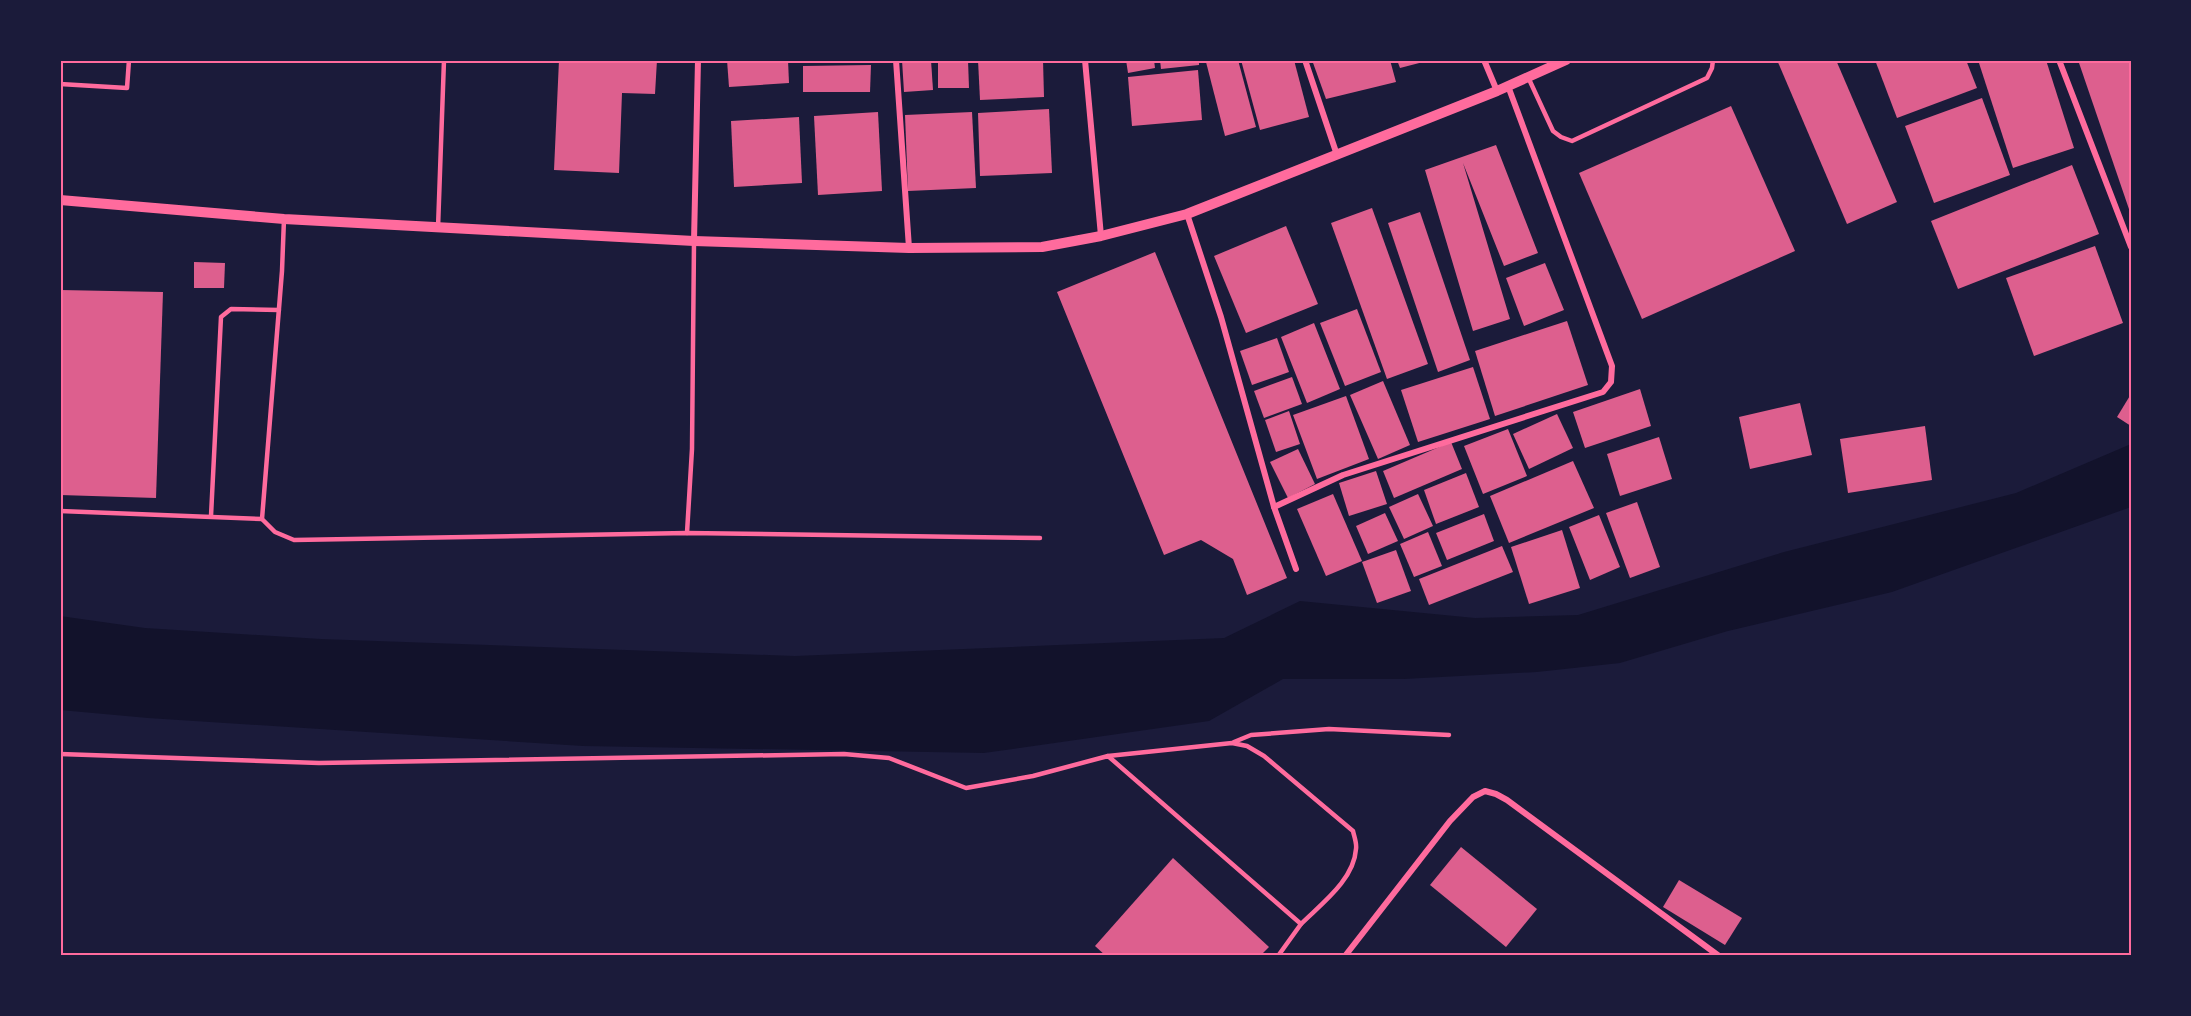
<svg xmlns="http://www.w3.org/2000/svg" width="2191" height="1016" font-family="'Zilla Slab',serif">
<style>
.water{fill:#12122b}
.building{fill:#dd5f8e}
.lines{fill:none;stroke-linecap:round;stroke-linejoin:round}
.service{stroke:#ff6b9d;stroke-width:4.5}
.minor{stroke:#ff6b9d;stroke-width:6}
.tertiary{stroke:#ff6b9d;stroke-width:10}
.neatline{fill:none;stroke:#ff6b9d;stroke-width:2}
</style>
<rect width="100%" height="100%" fill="#1b1b3a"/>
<path class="water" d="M2131,444v63l-239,85 -164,39 -108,32 -83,9 -133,7h-121l-74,42 -225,32 -401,-7 -435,-28 -88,-8v-94l85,12 176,11 474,17 429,-18 76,-37 175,17 103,-3 206,-63 232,-59z"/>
<g class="building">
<path d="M559,60h98l-2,34 -33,-1 -3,80 -65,-3z"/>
<path d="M727,60h61l1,23 -60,4z"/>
<path d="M902,60h29l2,30 -29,2z"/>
<path d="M938,60h30l1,28h-31z"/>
<path d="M978,60h65l1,37 -64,3z"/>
<path d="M1126,60h28l1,8 -27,5z"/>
<path d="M1160,60h39v5l-38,4z"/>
<path d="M1212,60h26l18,67 -31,9 -19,-74z"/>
<path d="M1241,60h53l15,57 -49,13z"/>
<path d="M1312,60h78l6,22 -70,17z"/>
<path d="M1397,60h30v1l-27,7z"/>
<path d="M1777,60h59l61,142 -50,22z"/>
<path d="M1875,60h91l11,28 -80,30z"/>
<path d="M1978,60h68l28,88 -61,20z"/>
<path d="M2078,60h53v155z"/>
<path d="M871,65l-1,27h-67v-26z"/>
<path d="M1198,70l4,50 -70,6 -4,-49z"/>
<path d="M1982,98l28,77 -76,28 -29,-77z"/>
<path d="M1731,106l64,145 -153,68 -63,-146z"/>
<path d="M1049,109l3,64 -72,3 -2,-63z"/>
<path d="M878,112l4,79 -64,4 -4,-79z"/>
<path d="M972,112l4,76 -68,3 -3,-76z"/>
<path d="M799,117l3,66 -68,4 -3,-66z"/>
<path d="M1496,145l42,108 -34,13 -41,-103 47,156 -37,12 -48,-161z"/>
<path d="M2072,165l27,69 -141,55 -27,-68z"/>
<path d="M1372,208l56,156 -41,15 -56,-156z"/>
<path d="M1420,212l50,148 -32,12 -50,-149z"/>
<path d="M1286,226l32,78 -72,29 -32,-77z"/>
<path d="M2095,246l28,77 -89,33 -28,-78z"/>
<path d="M1155,252l132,326 -40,17 -14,-36 -32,-19 -37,15 -107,-263z"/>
<path d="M194,262l31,1 -1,25h-30z"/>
<path d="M1545,263l19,47 -40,16 -18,-48z"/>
<path d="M60,290l103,2 -7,206 -96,-3z"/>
<path d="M1357,309l24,63 -36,14 -25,-63z"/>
<path d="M1567,321l21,64 -93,31 -20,-65z"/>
<path d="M1314,323l26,66 -33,14 -26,-66z"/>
<path d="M1277,338l12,34 -37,13 -12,-34z"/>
<path d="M1473,367l17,52 -72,23 -17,-52z"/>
<path d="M1292,377l10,27 -38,14 -10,-27z"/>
<path d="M1383,381l27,64 -32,14 -28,-64z"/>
<path d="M1640,389l11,37 -66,22 -12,-36z"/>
<path d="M2131,394v32l-14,-9z"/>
<path d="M1346,396l23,63 -52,20 -24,-64z"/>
<path d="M1800,403l12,52 -62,14 -11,-52z"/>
<path d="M1289,411l11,33 -24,8 -11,-32z"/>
<path d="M1557,414l16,34 -44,21 -16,-35z"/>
<path d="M1925,426l7,54 -84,13 -8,-54z"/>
<path d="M1508,429l19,47 -44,18 -19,-48z"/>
<path d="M1659,437l13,42 -52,17 -13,-42z"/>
<path d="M1451,442l11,27 -68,29 -11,-27z"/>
<path d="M1298,449l17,35 -27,14 -18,-36z"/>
<path d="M1573,461l21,47 -85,35 -19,-47z"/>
<path d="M1376,471l11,33 -38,12 -10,-33z"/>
<path d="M1466,473l13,34 -43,17 -12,-34z"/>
<path d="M1333,494l29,67 -36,15 -29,-67z"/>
<path d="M1418,494l15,32 -29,13 -15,-32z"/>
<path d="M1637,502l23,65 -30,11 -24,-65z"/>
<path d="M1385,513l13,28 -30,13 -12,-28z"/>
<path d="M1484,514l10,27 -47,19 -11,-27z"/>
<path d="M1599,515l21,52 -30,13 -21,-53z"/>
<path d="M1562,530l18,58 -51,16 -18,-57z"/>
<path d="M1428,532l14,34 -28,11 -14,-33z"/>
<path d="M1502,546l11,26 -84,33 -10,-26z"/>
<path d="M1396,550l15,41 -34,12 -15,-41z"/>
<path d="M1461,847l76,62 -31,38 -76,-62z"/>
<path d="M1173,858l96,89 -9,9h-154l-11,-10z"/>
<path d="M1679,880l63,38 -17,27 -62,-38z"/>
</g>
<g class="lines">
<g class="service">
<path d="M1528,77l25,54 8,6 11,4 135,-63 5,-10 1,-8"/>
<path d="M60,84l67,4 2,-28"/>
<path d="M284,219l-2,52 -20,248 13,13 19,8 393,-7 353,5"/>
<path d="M438,228l6,-168"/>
<path d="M60,511l202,8"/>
<path d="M211,516l10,-199 10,-8 48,1"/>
<path d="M687,533l5,-84 2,-207"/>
<path d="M1234,742l17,-7 78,-6 120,6"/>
<path d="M60,754l259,9 525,-9 45,4 77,30 67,-12 75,-20 193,168 -23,32"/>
<path d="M1108,756l124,-13 15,3 17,10 89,75c1,5 4,12 3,18 -2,31 -35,55 -55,75"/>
</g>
<g class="minor">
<path d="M896,60l13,188"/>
<path d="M1085,60l16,176"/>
<path d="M1305,60l32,95"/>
<path d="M1484,60l13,31"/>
<path d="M2059,60l72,187"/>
<path d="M1187,214l34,103 53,190 22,62"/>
<path d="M694,241l4,-181"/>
<path d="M1274,507l69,-32 260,-83 8,-10 1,-16 -104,-280"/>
<path d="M1345,956l105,-135 23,-24 12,-6 11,3 11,6 212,156"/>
</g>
<path class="tertiary" d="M60,200l224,19 410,22 215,7 133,-1 59,-11 86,-22 310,-123 69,-31"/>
</g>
<rect width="2191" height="1016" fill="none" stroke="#1b1b3a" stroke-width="123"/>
<rect x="62" y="62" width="2068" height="892" class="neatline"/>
</svg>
